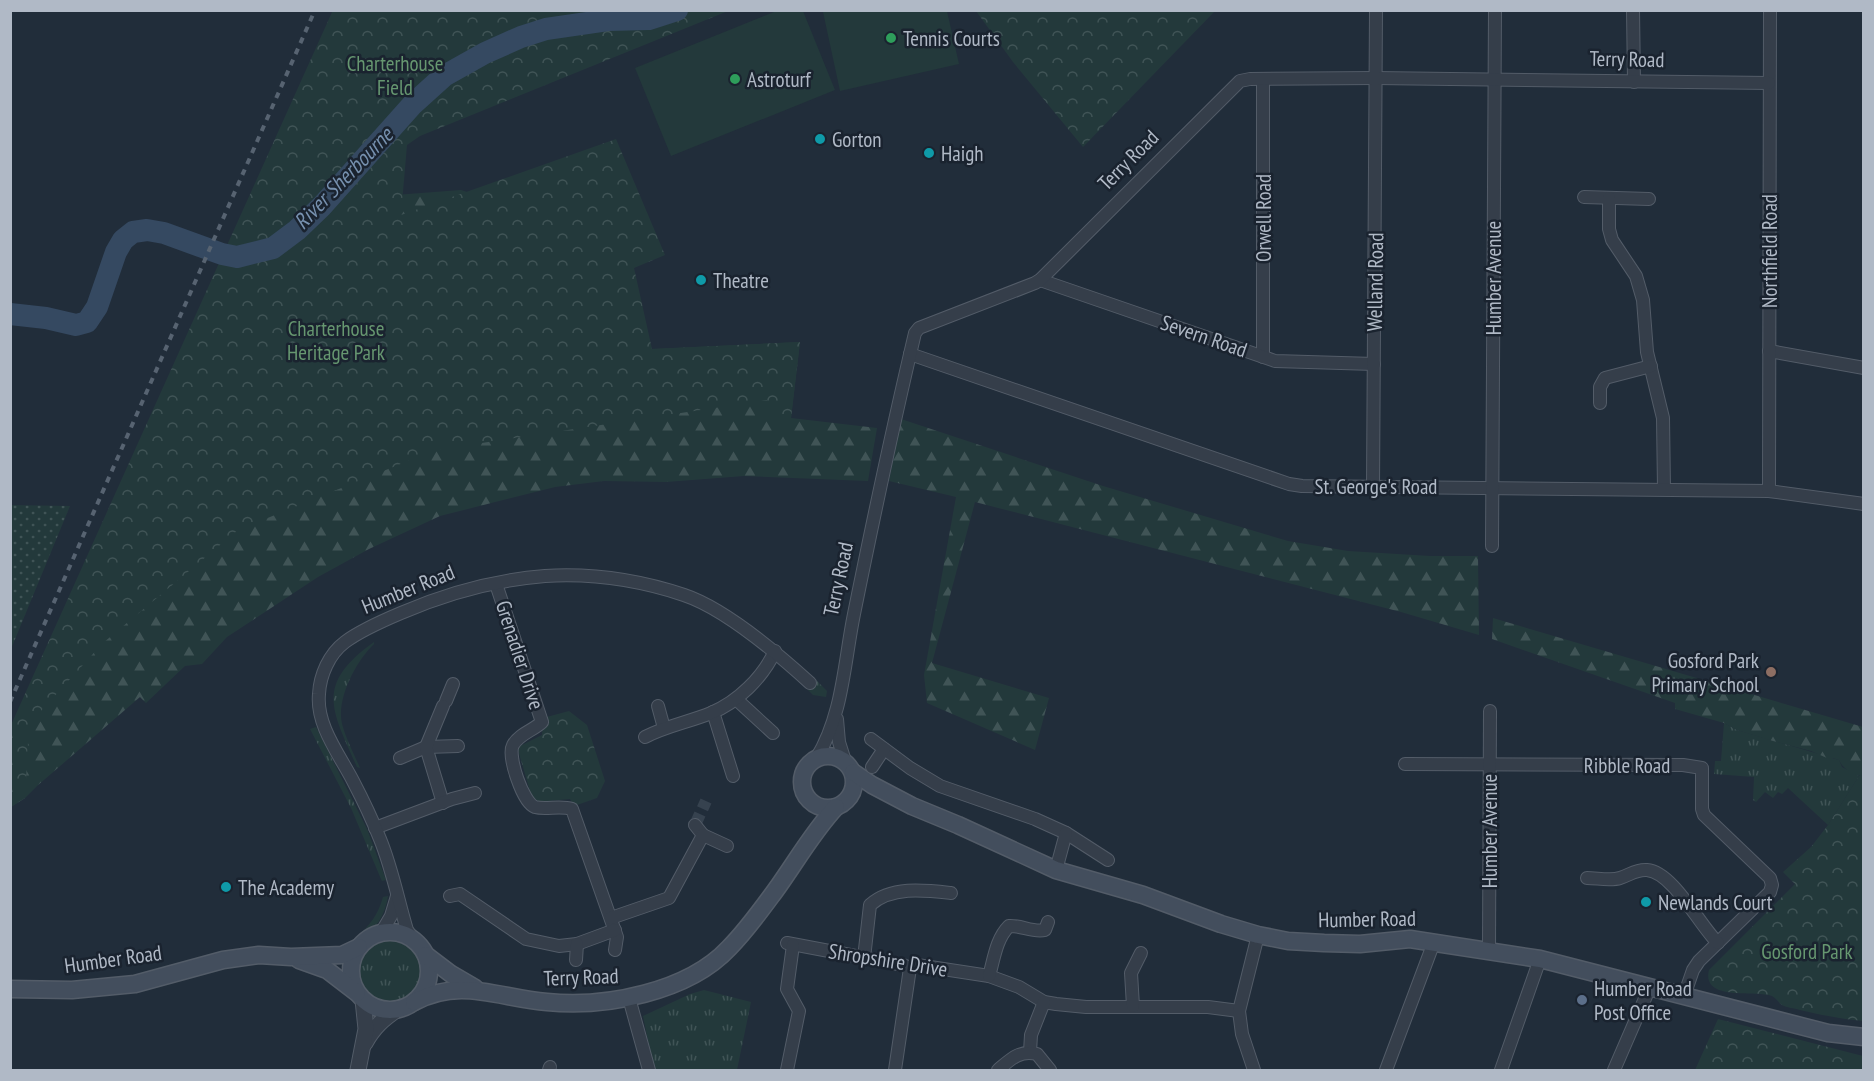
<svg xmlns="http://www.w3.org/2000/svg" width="1874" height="1081" font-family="'PT Sans Narrow',sans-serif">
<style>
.grass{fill:url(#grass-tufts)}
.forest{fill:url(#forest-firs)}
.park{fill:url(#park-crowns)}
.garden{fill:url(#garden-dots)}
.pitch{fill:#23393b}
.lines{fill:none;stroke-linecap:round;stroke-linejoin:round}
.river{stroke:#354961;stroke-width:22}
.minor-tunnel{stroke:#36424f;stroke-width:12;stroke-dasharray:12 6;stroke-linecap:butt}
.minor-casing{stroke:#535c68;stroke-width:14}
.tertiary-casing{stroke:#535c68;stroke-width:17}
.secondary-casing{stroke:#535c68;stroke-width:19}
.minor{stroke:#353e4a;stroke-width:12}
.tertiary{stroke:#353e4a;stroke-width:15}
.secondary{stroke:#434e5d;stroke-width:16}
.rail{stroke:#576371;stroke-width:4;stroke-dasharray:6 6;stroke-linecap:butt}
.leisure-dot{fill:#2e9e5b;stroke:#1a232f;stroke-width:2}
.culture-dot{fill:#0f9aa8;stroke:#1a232f;stroke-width:2}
.education-dot{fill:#8d6e63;stroke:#1a232f;stroke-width:2}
.service-dot{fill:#5c6f8a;stroke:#1a232f;stroke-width:2}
.labels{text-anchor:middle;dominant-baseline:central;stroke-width:5;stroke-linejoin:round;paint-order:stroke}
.poi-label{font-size:21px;fill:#b0b9c6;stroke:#1a232f;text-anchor:start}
.street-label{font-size:21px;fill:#b0b9c6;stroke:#1a232f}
.park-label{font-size:21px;fill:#669770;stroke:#1a232f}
.water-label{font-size:22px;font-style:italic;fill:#7791af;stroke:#1a232f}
</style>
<defs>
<pattern id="grass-tufts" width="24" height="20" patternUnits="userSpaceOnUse" patternTransform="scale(1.5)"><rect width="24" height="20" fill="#23393b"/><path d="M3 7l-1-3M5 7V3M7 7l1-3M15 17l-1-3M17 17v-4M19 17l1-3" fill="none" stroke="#405456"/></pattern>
<pattern id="forest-firs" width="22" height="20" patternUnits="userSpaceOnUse" patternTransform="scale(1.5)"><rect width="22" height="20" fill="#23393b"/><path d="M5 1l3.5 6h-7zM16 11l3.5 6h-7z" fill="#405456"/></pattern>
<pattern id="park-crowns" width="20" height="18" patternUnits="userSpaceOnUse" patternTransform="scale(1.5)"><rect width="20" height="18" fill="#23393b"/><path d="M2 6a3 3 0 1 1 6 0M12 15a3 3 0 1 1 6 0" fill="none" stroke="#405456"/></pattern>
<pattern id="garden-dots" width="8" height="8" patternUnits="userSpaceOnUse" patternTransform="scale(1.5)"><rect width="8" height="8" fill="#23393b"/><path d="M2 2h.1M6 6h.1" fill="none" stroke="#405456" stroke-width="1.8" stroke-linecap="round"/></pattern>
</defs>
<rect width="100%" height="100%" fill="#212d3a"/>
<g class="grass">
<path d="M374,642v2c-18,17 -38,55 -32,80 4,15 12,30 18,44l-3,-1c-25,-57 -43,-82 17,-125z"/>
<path d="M816,680l11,11 -1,6 -13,-2 -5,-5z"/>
<path d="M1724,723l13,7 102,30 3,7 17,9 -31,49 -40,-37 -6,6 -4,-2 -5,6 -8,-6 -9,10 -3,-2 1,-23 -40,-3 1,-13h6z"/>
<path d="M316,727l51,102 19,51 -4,1 -1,-2 -30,-71 -41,-79z"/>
<path d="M388,896c-3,19 -12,34 -29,45l-3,-3c14,-13 22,-23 27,-41z"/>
<circle cx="390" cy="972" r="31"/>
<path d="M704,990l47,12 -14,68h-83l-11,-54 47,-22z"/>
</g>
<g class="forest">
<path d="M461,190l48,16 93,53 50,90 148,-7 -9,76 86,10 -9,53 -124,-5 -78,6 -62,-1 -49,6 -115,29 -71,33 -51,28 -91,60 -25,27 -17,2 -39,37 -6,-6 -103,89 -12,12 -14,9v-82l371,-529z"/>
<path d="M901,419l202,67 185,55 60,10 82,5h48l1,79 -78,-23 -426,-110 -43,161 117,35 -14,52 -108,-47 -3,-28 32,-178 -67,-16z"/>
<path d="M1493,618l370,109v49c-9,0 -20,-7 -24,-16l-6,-2h-6l-16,-7 -38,-10 -36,-11 -13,-7 -49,-14v-6l-183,-64z"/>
</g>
<g class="park">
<path d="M333,10l395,1 -308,125 -13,9 -6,70 215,-76 49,116 -31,13 18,81 148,-7 -9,76 -23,-3 -1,-15 -332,50 -197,80 -135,113 -74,81 -4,74 -14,9v-82z"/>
<path d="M976,11h239l-132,136 -70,-85z"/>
<path d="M569,711l18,14 18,56 -8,17 -23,8 -4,-7 -34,3 -4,-4 -14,-48 2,-4 22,-11 1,-17z"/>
<path d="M1859,776h5l-1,245c-21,-2 -42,-6 -63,-11 -6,-2 -13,-2 -18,-5 -4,-3 -6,-7 -10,-9 -16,-6 -71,6 -63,-26l86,-86 -12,-12 28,-25 17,-22z"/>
<path d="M1718,1019l145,37v14h-168z"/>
</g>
<path class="garden" d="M11,505l59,1 -59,143 -1,-144z"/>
<g class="pitch">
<path d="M779,10l24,1 32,79 -164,66 -36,-88z"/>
<path d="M827,11h120l12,53 -119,27 -17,-79z"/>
</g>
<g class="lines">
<path class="river" d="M10,314l36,4 30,7 11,-3 10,-15 19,-55 7,-12 10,-8 14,-2 17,3 58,21 15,3 36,-9 24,-18 25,-24 91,-102 31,-28 41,-23 36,-16 25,-8 62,-9 41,-1 28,-9"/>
<path class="minor-tunnel" d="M695,825l11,-24"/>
<defs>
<g id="minor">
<path d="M1633,10l1,72"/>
<path d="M1263,79v278"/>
<path d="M1584,197l65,2"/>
<path d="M1609,198v31l3,11 24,36 7,24 4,52 16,66 1,71"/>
<path d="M1040,280l235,81 99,3"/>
<path d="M1769,351l95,17"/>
<path d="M910,354l379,130 13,2 467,5 95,13"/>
<path d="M1600,403v-16l5,-9 46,-12"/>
<path d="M1373,487l3,-477"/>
<path d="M1769,491l1,-481"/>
<path d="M1492,546l3,-536"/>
<path d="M496,584l46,138c-8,8 -23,12 -29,23 -6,11 10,58 22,62 11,3 25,-2 37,2l45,128 -2,13"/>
<path d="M736,699l37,34"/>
<path d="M446,701l7,-17"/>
<path d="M658,706l6,22"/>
<path d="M713,712l20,64"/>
<path d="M837,719l2,23 6,19"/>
<path d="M645,737c21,-11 44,-15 66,-24 27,-11 52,-36 64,-62"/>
<path d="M871,739l39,29 30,18 95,33 31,14 42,27"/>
<path d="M400,758l26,-11 32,-1"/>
<path d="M816,759c27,-44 28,-96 38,-145 19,-94 39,-188 61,-281l4,-5 116,-45 5,-3 200,-199 10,-2 126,-1 393,5"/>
<path d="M1405,764l278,1 19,3v41l2,6 66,63 2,7 -2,7 -71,69 -6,9 -9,26"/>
<path d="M872,767l12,-18"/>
<path d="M443,803l-17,-56 17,-41"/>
<path d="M695,825l8,10"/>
<path d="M375,828l77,-29 23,-6"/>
<path d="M1056,870l10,-37"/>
<path d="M1587,878c10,0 24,3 33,0 10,-3 16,-9 27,-8 26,2 53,56 71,73"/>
<path d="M450,896l10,-2 66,45 33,7 18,-2 38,-14"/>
<path d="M611,918l58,-20 34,-63 24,11"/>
<path d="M381,933l10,-17 6,-20"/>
<path d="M413,939l-6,-9c-9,-30 -15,-62 -27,-91 -8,-20 -17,-39 -27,-58 -14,-27 -37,-56 -34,-87 1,-19 10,-40 26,-52 16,-12 37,-21 56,-29 46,-20 94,-33 144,-37 48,-3 94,4 139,19 42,14 93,58 126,88"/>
<path d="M787,943l116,22 7,3 7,-3 72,11 30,11 25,15 12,2 30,3h122l31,4"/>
<path d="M1489,951l1,-240"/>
<path d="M864,958l6,-53c21,-19 54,-15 81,-12"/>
<path d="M576,960l1,-16"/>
<path d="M989,976c5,-17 7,-37 20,-50 12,-1 24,7 36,4l3,-8"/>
<path d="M629,998l20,72"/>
<path d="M1133,1006l-2,-33 10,-20"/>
<path d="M1030,1052l1,-17 13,-33"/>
<path d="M549,1070l1,-3"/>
<path d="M787,1070l12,-59 -12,-22 6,-44"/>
<path d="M895,1070l15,-102"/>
<path d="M998,1070c13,-11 21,-20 39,-16l13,16"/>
<path d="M1254,1070l-12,-36 -3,-23 19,-76"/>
<path d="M1386,1070l48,-128"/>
<path d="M1501,1070l39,-111"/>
<path d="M1614,1070l36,-83"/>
</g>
<g id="tertiary">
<path d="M365,1043c9,-16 18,-24 33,-34"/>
<path d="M358,1070l8,-41 -3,-29"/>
</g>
<g id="secondary">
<circle cx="828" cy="782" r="26"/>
<path d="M853,772l19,13 40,21 46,19 98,45 87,25 78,29 37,11 30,6 36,2 36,1 50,-5 130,20 288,74 36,4"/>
<circle cx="390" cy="971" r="39"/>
<path d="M426,955l25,19 24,14"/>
<path d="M299,960l28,10 30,23"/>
<path d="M10,989l62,1 63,-6 88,-24 36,-5 32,2 51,-2 17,-8"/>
<path d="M414,1002c47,-25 84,-4 133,0 58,6 141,-10 182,-54 17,-17 32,-38 46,-57 21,-29 37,-58 61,-84"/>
</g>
</defs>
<use href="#minor" class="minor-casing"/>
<use href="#tertiary" class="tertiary-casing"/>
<use href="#secondary" class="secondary-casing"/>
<use href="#minor" class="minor"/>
<use href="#tertiary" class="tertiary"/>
<use href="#secondary" class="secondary"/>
<path class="rail" d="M10,702l305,-692"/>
</g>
<g class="leisure-dot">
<circle cx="891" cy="38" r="6"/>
<circle cx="735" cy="79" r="6"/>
</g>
<g class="culture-dot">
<circle cx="820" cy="139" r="6"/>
<circle cx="929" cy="153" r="6"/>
<circle cx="701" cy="280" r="6"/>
<circle cx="226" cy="887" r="6"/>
<circle cx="1646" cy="902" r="6"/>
</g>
<circle class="education-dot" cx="1771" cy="672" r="6"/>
<circle class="service-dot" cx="1582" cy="1000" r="6"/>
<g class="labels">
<g class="poi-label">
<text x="903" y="38">Tennis Courts</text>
<text x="747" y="79">Astroturf</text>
<text x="832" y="139">Gorton</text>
<text x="941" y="153">Haigh</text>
<text x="713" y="280">Theatre</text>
<text x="1759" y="660" text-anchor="end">Gosford Park<tspan x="1759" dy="24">Primary School</tspan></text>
<text x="238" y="887">The Academy</text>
<text x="1658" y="902">Newlands Court</text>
<text x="1594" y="988">Humber Road<tspan x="1594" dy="24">Post Office</tspan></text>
</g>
<g class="street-label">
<text transform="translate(1627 59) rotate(1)">Terry Road</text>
<text transform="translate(1128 160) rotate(-45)">Terry Road</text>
<text transform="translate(1263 218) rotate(-90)">Orwell Road</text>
<text transform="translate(1769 251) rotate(-90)">Northfield Road</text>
<text transform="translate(1493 278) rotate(-90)">Humber Avenue</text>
<text transform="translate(1375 282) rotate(-89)">Welland Road</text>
<text transform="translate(1204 336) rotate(19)">Severn Road</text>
<text x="1376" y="486">St. George's Road</text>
<text transform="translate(838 579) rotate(-78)">Terry Road</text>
<text transform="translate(408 589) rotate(-22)">Humber Road</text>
<text transform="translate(520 655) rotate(72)">Grenadier Drive</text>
<text x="1627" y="765">Ribble Road</text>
<text transform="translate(1489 831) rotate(-90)">Humber Avenue</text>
<text transform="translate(1367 919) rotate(-1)">Humber Road</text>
<text transform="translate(113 959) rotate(-8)">Humber Road</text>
<text transform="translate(888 960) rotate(9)">Shropshire Drive</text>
<text transform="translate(581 977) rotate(-2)">Terry Road</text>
</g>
<g class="park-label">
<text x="395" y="63">Charterhouse<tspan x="395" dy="24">Field</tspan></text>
<text x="336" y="328">Charterhouse<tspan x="336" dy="24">Heritage Park</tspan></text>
<text x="1807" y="951">Gosford Park</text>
</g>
<g class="water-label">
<text transform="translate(343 178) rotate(-46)">River Sherbourne</text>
</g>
</g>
<rect width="1874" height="1081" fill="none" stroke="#b0b9c6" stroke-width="24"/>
</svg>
